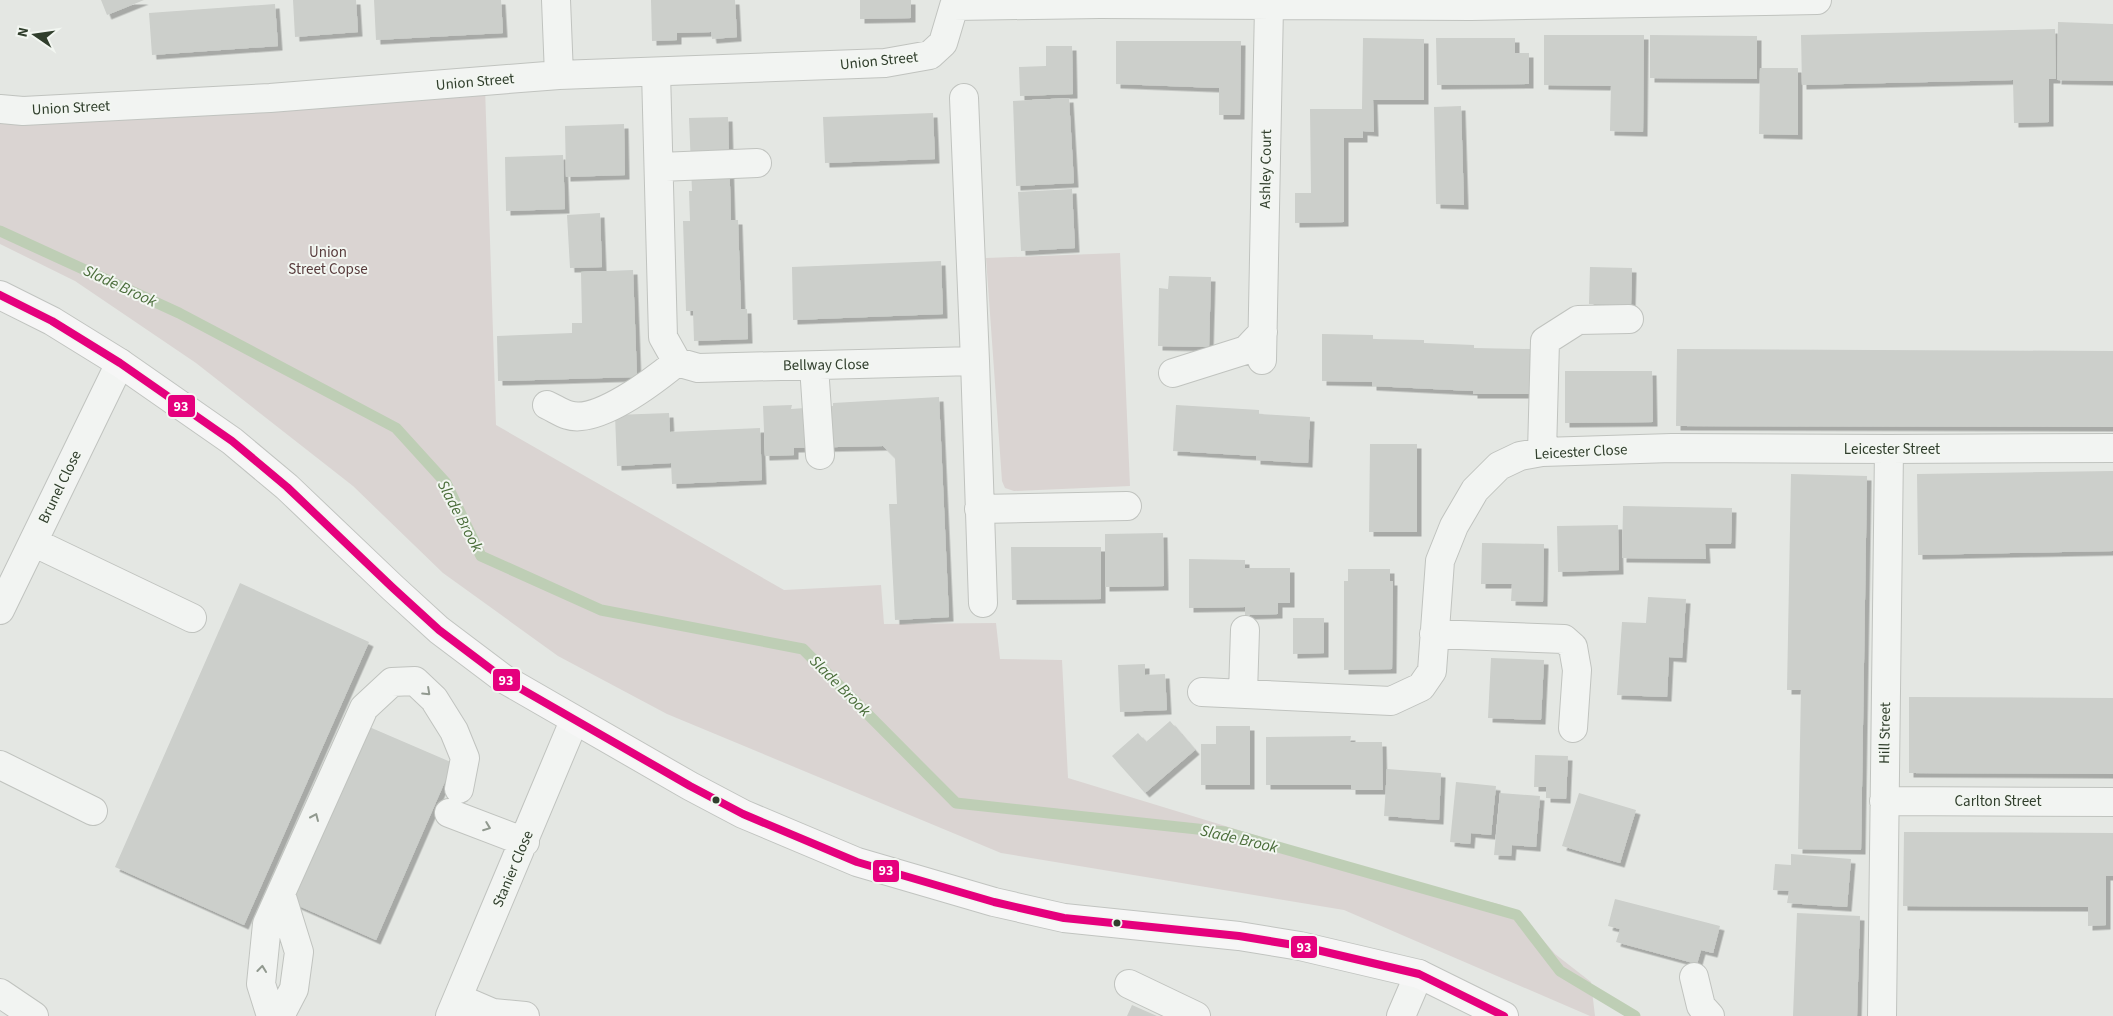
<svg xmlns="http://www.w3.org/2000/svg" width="2113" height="1016" viewBox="0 0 2113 1016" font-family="'Source Sans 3',sans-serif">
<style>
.green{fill:#dad4d2}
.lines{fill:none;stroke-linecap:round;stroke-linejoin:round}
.stream{stroke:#beceb5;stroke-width:11}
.building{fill:#cccfcb;filter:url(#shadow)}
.minor-casing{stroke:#c0c3bf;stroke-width:30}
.major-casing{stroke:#c1c4c0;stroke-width:30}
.minor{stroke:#f2f4f2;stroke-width:28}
.major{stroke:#f6f6f6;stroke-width:28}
.bus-1-casing{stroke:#f2f6f1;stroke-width:11}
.bus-1{stroke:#e5007d;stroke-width:8}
.oneway{stroke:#91998f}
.bus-dot{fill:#303e2c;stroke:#f2f6f1;stroke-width:2}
.labels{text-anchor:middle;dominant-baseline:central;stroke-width:4;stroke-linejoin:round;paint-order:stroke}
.street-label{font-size:15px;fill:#303e2c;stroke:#f2f6f1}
.park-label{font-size:15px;fill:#583b3c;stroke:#f2f6f1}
.water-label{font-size:16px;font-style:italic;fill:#4a6d3a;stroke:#f2f6f1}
.line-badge{stroke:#f2f6f1;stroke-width:2}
.badge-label{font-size:14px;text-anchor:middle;font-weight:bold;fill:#fff}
</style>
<defs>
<filter id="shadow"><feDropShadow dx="4.5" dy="4.5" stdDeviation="0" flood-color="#0004"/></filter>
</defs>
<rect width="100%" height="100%" fill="#e4e7e3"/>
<path class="green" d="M485,87L496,425L784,590L881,585L884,624L996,623L1000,659L1062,660L1068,778L1389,876L1502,905L1525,919L1555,954L1591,982L1595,1016H1590L1344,910L1001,853L667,714L558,656L443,573L353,486L196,363L75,281L0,244V115Z
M1120,253L1130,486L1014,491L1005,488L1002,481L986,258Z"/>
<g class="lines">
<path class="stream" d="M0,231L179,313L396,428L446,483L481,556L601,610L803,649L956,803L1225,832L1517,915L1560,971L1635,1016"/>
</g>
<path class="building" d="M101,0H144L107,15Z
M293,0H356L358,32L295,37Z
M374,0H501L503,33L376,40Z
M651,0H735L737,37L712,39L711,32L677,33V40L652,41Z
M860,0H911V18L860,19Z
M275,4L278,46L152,55L149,13Z
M2058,22L2113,24V81L2057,80Z
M2055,29L2056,79H2049V122L2014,123L2013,80L1802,85L1801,35Z
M1544,35H1644L1643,132L1610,131L1611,86L1544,85Z
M1650,35L1757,36V79L1650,78Z
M1363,38L1424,39V100H1373L1374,132L1363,131V138H1344V222L1295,223V193H1311L1310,109H1362Z
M1436,38H1515V53H1529V84L1437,85Z
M1116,41H1241L1240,115H1219V88L1116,84Z
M1046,46H1072L1073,94L1020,96L1019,67L1046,66Z
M1760,68H1798V135L1759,134Z
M1069,98L1074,183L1016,186L1013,101Z
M1461,106L1464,205L1436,204L1434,107Z
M933,113L935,159L825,163L823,117Z
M728,117L731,220H738L741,309H747L748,339L694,341L693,311H686L684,252L683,221H690L689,191H692L689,118Z
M624,124L625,175L566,177L565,126Z
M563,155L565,209L506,211L505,157Z
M1072,189L1075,248L1021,251L1018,192Z
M600,213L602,267L570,268L567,215Z
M941,261L943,314L793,320L792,267Z
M1590,267L1632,268L1631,305L1589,304Z
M633,270L637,377L498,381L497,336L572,333V323H582L581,272Z
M1169,276L1211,277L1209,347L1158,346L1159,288L1168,289Z
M1322,334L1373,335V339L1424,340V343L1474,345V348L1530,349L1529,394H1473V391L1372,386V382L1322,381Z
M1677,349L2113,351V427L1676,426Z
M1565,371H1652L1653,422L1565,423Z
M939,397L949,617L895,620L889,504H897L895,458L883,446L794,448V455L765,456L763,406L792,405L791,409L833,406V403Z
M1176,405L1259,410V414L1310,417L1308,463L1256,460V456L1173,451Z
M669,413L670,432L760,428L762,480L672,484L671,463L617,466L615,415Z
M1370,444H1417V532H1369Z
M2113,471V551L1918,555L1917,474Z
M1791,474L1867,476L1861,850L1798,849L1801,690H1787Z
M1623,506L1732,508L1731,544H1705L1706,559L1622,558Z
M1618,525L1619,570L1558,572L1557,526Z
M1163,533L1164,586L1105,587V534Z
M1482,543L1544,544L1543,602L1511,601L1512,584H1481Z
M1011,547H1101V599L1012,600Z
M1189,559L1245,560V568H1290V603H1278V614L1245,615V607L1189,608Z
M1348,569H1390V581H1393L1392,669L1344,670V581H1348Z
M240,583L369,642L244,925L115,867Z
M1648,597L1686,599L1682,658L1669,657L1667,697L1617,695L1622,622L1646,623Z
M1293,618H1324V653L1293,654Z
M1491,658L1544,660L1541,720L1488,718Z
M1145,664V675L1165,674L1167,710L1120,712L1118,665Z
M1909,697L2113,698V774L1909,773Z
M1170,721L1195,750L1145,793L1112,756L1138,733L1146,742Z
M367,726L453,763L376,940L290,902Z
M1216,726H1250V785H1201V744H1216Z
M1351,736L1350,742H1382L1383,790H1351V785H1266V737Z
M1535,755L1568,756L1566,799L1546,798V787H1534Z
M1387,769L1441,773L1439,820L1384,816Z
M1456,782L1496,786L1491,835L1471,833L1470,844L1450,842Z
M1500,793L1540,796L1536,847L1512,845L1511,856L1494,855Z
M1579,793L1636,810L1620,863L1562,846Z
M1904,832L2113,833V876H2106V925L2088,926V907L1903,906Z
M1791,854L1851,859L1847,907L1787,903L1789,891L1773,890L1775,864L1791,865Z
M1615,899L1720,926L1713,953L1701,950L1697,964L1616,942L1620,929L1608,926Z
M1797,913L1860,916L1857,1016H1793Z
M1132,1005L1157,1016H1127Z"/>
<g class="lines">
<g class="minor-casing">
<path id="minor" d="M556,0L559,75
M656,72L663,337L677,362L698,368L975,361
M964,98L975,361L983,603
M0,109L23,111L270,98L559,75L885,63L930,55L943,43L954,6L1100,4L1471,6L1817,0
M660,167L757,163
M1262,360L1269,6
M814,366L820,455
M1173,373L1246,350L1263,332
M547,405C554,408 561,413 568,415C597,425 655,380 677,362
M1542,452L1545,341L1578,320L1629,319
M979,509L1127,506
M33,542L192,618
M0,610L120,363
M1434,634L1564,639L1573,647L1577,670L1573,728
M1202,692L1391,701L1421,687L1432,671L1440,561L1454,526L1475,490L1499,466L1520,456L1542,452L1672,448L1889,449L2113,448
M1243,693L1245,630
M0,765L93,811
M1884,801L2113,802
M449,813L525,842
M1694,977L1701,1006L1710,1016
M1129,984L1196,1016
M0,993L34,1016
M458,998L493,1013L525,1016
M271,1016L261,984L267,924L364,708L392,682L415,681L434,699L454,731L465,758L459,789
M280,1016L294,989L299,952L281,894
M450,1016L574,721
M1401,1016L1419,974
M1882,1016L1889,449"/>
</g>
<g class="major-casing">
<path id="major" d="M0,295L52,321L120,363L232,441L287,487L393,588L439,630L504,679L690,786L743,814L857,862L994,902L1064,918L1239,936L1300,946L1419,974L1504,1016"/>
</g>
<use href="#minor" class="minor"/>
<use href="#major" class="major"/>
<g class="bus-1-casing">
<path id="bus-1" d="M0,295L52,321L120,363L232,441L287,487L393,588L439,630L504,679L690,786L743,814L857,862L994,902L1064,918L1239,936L1300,946L1419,974L1504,1016"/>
</g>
<use href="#bus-1" class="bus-1"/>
</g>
<defs><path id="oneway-chevron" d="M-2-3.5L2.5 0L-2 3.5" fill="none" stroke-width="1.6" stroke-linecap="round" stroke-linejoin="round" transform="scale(1.25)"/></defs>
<g class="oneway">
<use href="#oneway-chevron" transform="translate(427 692) rotate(43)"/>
<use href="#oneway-chevron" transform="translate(315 817) rotate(-66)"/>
<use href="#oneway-chevron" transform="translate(487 827) rotate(21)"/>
<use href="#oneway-chevron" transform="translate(262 969) rotate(-84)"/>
</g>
<g class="bus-dot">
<circle cx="716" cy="800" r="4.5"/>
<circle cx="1117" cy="923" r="4.5"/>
</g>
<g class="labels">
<g class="street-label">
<text transform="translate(879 61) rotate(-6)">Union Street</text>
<text transform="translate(475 82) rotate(-5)">Union Street</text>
<text transform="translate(71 108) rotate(-3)">Union Street</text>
<text transform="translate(1266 169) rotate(-89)">Ashley Court</text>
<text transform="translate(826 365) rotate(-1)">Bellway Close</text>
<text x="1892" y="449">Leicester Street</text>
<text transform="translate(1581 452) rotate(-3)">Leicester Close</text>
<text transform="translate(60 487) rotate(-64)">Brunel Close</text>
<text transform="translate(1885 733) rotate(-89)">Hill Street</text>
<text x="1998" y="801">Carlton Street</text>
<text transform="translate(513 869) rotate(-67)">Stanier Close</text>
</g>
<g class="park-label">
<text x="328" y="252">Union<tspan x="328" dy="17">Street Copse</tspan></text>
</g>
<g class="water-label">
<text transform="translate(120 286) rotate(25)">Slade Brook</text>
<text transform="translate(460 516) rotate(62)">Slade Brook</text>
<text transform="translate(840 686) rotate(45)">Slade Brook</text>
<text transform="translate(1239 839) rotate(13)">Slade Brook</text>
</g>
</g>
<g class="line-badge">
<rect x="167" y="394" width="29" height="24" rx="5" fill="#e5007d"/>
<rect x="492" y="668" width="29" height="24" rx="5" fill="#e5007d"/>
<rect x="872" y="859" width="28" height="24" rx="5" fill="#e5007d"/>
<rect x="1290" y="935" width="28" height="24" rx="5" fill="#e5007d"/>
</g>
<g class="badge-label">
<text x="181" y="411">93</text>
<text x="506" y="685">93</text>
<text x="886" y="875">93</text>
<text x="1304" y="952">93</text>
</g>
<g transform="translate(35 35) rotate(283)" stroke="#f2f6f1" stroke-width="4" paint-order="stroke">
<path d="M0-4L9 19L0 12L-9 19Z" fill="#303e2c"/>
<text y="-8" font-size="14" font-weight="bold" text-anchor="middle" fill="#303e2c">N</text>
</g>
</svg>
